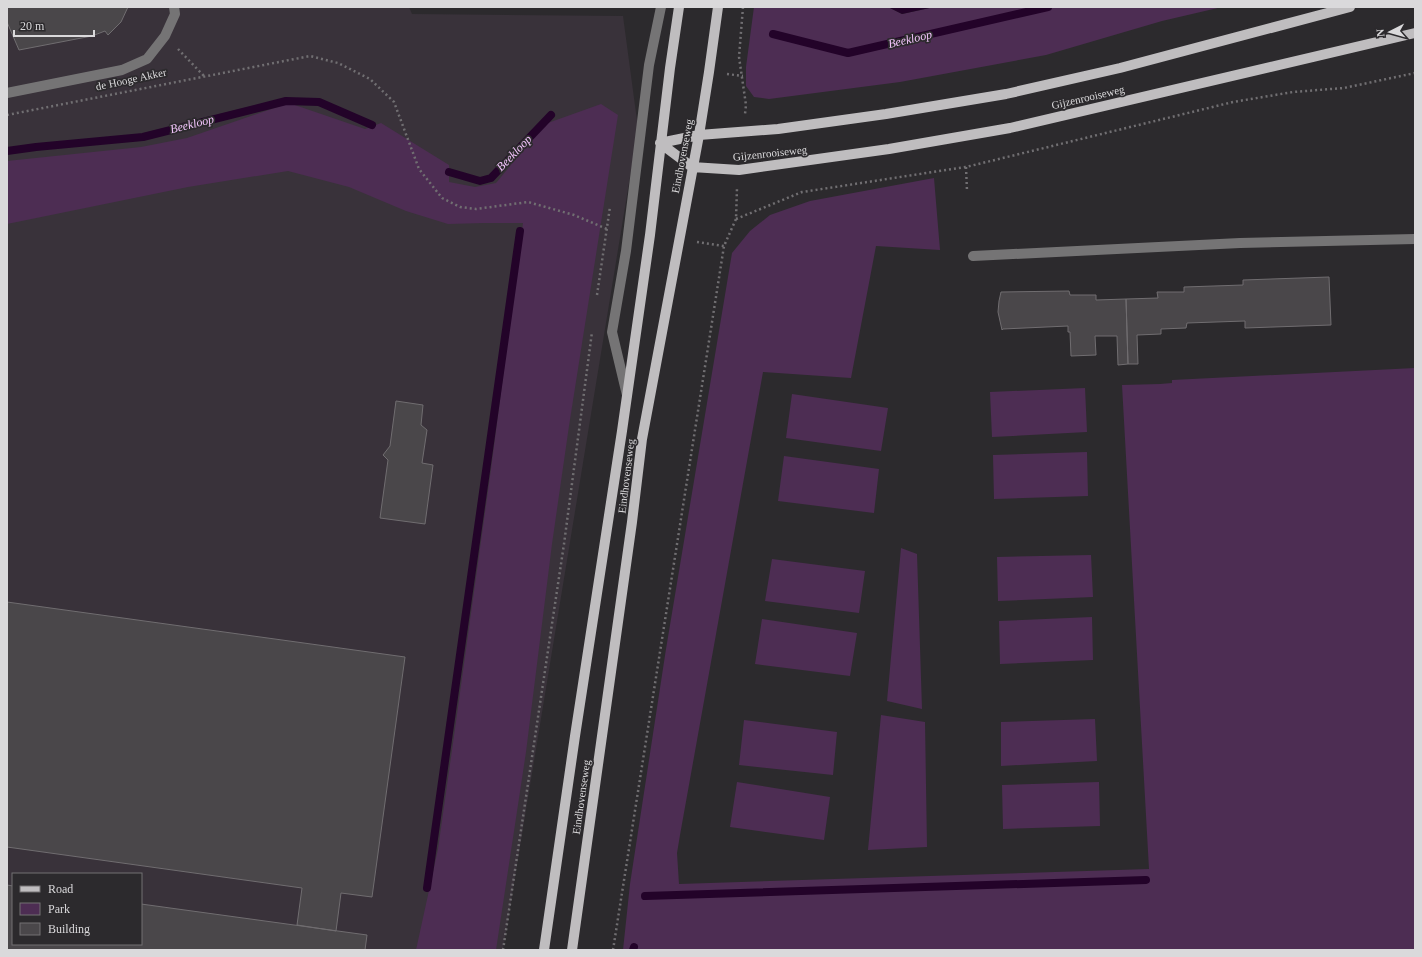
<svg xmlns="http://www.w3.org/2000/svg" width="1422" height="957" viewBox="0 0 1422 957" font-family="'Times New Roman',serif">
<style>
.built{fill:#39323a;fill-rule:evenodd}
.green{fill:#4d2d53}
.water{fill:#230329}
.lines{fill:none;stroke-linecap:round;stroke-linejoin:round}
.stream{stroke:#230329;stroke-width:8}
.building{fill:#4a474a;stroke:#706d70}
.path{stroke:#716f72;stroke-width:2.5;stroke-dasharray:2 3;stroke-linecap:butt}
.minor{stroke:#757475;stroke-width:10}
.major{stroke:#bfbdbf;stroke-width:10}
.labels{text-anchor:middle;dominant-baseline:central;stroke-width:3.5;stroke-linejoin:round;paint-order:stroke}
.street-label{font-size:11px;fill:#dad9db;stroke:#2c2a2d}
.water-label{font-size:12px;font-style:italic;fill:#f2c4fb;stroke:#2c2a2d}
</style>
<rect width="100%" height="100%" fill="#2c2a2d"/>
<path class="built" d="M7,7H409L412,14L623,16L638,128L503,950H7ZM13,874H141V944H13Z"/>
<path class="green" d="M754,7H888L902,14L934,7H1222L1162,21L1046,55L900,82L769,99L754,97L746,86V67Z
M289,103L365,129L381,123L449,165V182L475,187L496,183L545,124L601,104L618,115L569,426L552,544L526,752L496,950H416L438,849L454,736L491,469L523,223H484L448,224L406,211L349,187L288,171L188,187L7,224V161L141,147L187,138Z
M934,178L940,250L876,246L851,378L763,372L680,835L677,853L679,884L1149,869L1122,385L1160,384L1172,383V380L1415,368V950H623L630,884L666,649L732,253L750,231L770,215L810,201Z
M1085,388L1087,432L992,437L990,392Z
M792,394L888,408L881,451L786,438Z
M1087,452L1088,496L994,499L993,455Z
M784,456L879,469L874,513L778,501Z
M901,548L917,554L922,709L887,701Z
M1091,555L1093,597L998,601L997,557Z
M772,559L865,571L859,613L765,601Z
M1092,617L1093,660L1000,664L999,621Z
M762,619L857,633L850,676L755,664Z
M881,715L925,722L927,847L868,850Z
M1095,719L1097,761L1001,766V722Z
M744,720L837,732L833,775L739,765Z
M737,782L830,797L824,840L730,827Z
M1099,782L1100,826L1003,829L1002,785Z"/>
<path class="water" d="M888,7H934L902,14Z"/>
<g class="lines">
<path class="stream" d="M773,34L848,53L1048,7
M7,151L36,147L143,137L286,101L319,102L372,125
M449,172L480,181L491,178L551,115
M427,888L520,231
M645,896L1146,880
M633,950L634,947"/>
</g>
<path class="building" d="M7,7H128L121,22L108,35L105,31L92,36L19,50L7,22Z
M1329,277L1331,325L1245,328V321L1187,323L1186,328L1161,329V334L1137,335L1138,364H1128L1126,299L1158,298L1157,292H1184V287L1243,285V280Z
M1069,291L1070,295H1096V300L1126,299L1128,364L1118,365L1117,336H1095L1096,355L1071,356L1070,332H1068V326L1003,329L1002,330L998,312L999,301L1001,292Z
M396,401L423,405L421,425L427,430L422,463L433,465L425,524L380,518L388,460L383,455L390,446Z
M7,602L405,657L372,897L341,893L336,931L297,925L302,888L7,847Z
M7,885L13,886V944H141V904L367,935L365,950H7Z"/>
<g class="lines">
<path class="path" d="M743,7L739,57L746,105L745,114
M178,49L204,76
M727,74L743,76
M7,115L310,56L338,63L370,79L394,102L419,169L442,198L460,207L476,209L528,202L574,215L607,229
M966,167L967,191
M736,219L802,192L966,167L1233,102L1293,92L1344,88L1415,73
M697,242L724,246
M597,295L610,207
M503,950L564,544L592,332
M613,950L724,246L736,219L737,188"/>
<path class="minor" d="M7,93L122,70L147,59L165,36L175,14L174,7
M973,256L1240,243L1415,239
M627,395L612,332L626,251L649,65L661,7"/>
<path class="major" d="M660,143L692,167L739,170L889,149L1010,128L1415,33
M660,143L699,135L778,129L886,114L1006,94L1120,68L1350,7
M544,950L575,736L622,431L650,235L670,68L679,7
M572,950L632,522L642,439L699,135L709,72L718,7"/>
</g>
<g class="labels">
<g class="street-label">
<text transform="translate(131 79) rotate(-12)">de Hooge Akker</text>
<text transform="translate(1088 97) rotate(-13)">Gijzenrooiseweg</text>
<text transform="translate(770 153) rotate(-6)">Gijzenrooiseweg</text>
<text transform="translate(682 156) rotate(-79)">Eindhovenseweg</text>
<text transform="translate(626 476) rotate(-83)">Eindhovenseweg</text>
<text transform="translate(581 797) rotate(-82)">Eindhovenseweg</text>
</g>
<g class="water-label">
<text transform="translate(910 39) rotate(-13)">Beekloop</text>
<text transform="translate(192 124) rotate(-14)">Beekloop</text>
<text transform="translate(514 153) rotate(-46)">Beekloop</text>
</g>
</g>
<rect width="1422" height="957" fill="none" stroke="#dad9db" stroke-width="16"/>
<rect x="12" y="873" width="130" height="72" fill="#2c2a2d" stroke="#727073"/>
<rect x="20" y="886" width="20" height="6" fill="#bfbdbf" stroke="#727073"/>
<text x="48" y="893" font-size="12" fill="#dad9db">Road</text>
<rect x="20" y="903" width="20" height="12" fill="#4d2d53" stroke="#727073"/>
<text x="48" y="913" font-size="12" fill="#dad9db">Park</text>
<rect x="20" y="923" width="20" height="12" fill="#4a474a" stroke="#727073"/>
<text x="48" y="933" font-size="12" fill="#dad9db">Building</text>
<g transform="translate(1390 32) rotate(264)" stroke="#2c2a2d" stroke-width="3" paint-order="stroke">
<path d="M0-3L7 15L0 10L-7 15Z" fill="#dad9db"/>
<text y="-6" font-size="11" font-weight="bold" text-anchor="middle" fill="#dad9db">N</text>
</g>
<path d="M14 30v6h80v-6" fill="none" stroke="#dad9db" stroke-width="2"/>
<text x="20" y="30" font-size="12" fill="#dad9db" stroke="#2c2a2d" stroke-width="3" paint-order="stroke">20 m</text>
</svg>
